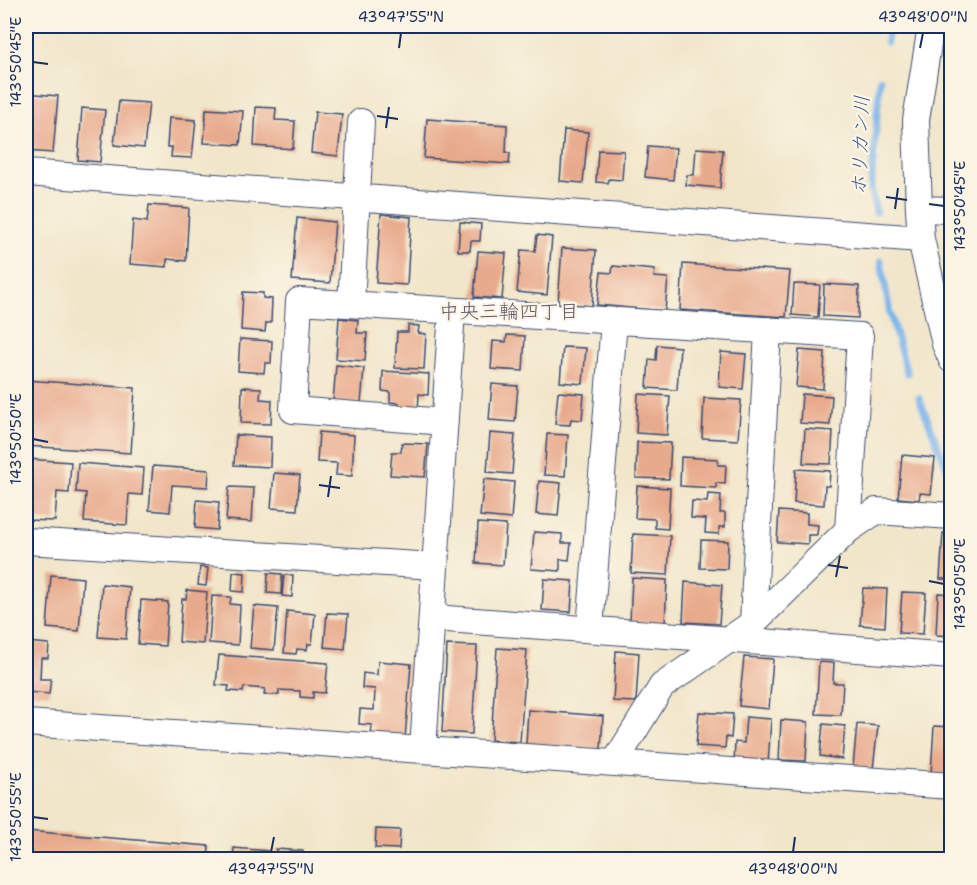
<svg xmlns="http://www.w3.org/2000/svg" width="977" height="885" viewBox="0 0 977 885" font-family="'Shantell Sans','Klee One',sans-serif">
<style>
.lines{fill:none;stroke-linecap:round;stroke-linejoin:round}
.stream{stroke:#7ab4eb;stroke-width:7}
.building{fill:#e8aa8c}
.street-casing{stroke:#3b4a6e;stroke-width:28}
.street{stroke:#fff;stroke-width:26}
.ticks{fill:none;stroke:#1b2f5e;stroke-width:2}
.labels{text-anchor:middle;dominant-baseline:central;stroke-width:4.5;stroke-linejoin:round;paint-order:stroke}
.water-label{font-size:20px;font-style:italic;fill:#385788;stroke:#fcf5e5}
.neighbourhood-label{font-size:20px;fill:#635a6e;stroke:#fcf5e5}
.neatline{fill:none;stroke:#1b2f5e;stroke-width:2}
.ticks-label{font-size:15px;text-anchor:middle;fill:#1b2f5e}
</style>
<rect width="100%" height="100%" fill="#fcf5e5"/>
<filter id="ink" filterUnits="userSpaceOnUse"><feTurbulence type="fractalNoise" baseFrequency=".0167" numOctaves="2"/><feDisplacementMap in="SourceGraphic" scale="12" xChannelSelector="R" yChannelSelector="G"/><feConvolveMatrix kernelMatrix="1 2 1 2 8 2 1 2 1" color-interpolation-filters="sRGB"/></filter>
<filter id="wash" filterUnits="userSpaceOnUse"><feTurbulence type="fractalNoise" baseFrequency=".008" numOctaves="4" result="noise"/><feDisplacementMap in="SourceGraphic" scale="24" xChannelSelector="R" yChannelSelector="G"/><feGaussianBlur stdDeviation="1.35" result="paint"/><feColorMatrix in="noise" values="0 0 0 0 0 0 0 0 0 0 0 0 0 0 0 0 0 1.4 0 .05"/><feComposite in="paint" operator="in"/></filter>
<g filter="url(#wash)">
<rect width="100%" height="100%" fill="#f1e6ca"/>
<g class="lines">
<path class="stream" d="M887,42L889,26
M876,212L871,189L880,79
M881,261L890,314L907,373
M919,398L952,480"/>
</g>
<g id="blocks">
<path class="building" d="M26,93L58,96L53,153L26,151Z
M119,101L149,103L144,148L114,145Z
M256,107L276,108L275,120L295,121L293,149L254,146Z
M82,108L105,110L100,162L78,160Z
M206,109L243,111L240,145L204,143Z
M315,112L342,114L338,156L311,153Z
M169,118L196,120L192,158L171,157L172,147H167Z
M427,119L507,125L506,153H510L509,164L424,158Z
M564,130L588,132L583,183L560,181Z
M648,146L676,148L673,180L645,177Z
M696,148L723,150L720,188L686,185L687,175H694Z
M598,150L624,151L622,180L609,179L608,183L596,182Z
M149,205L189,208L186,261L167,259V267L130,264L133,220L147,222Z
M381,214L411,217L407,285L376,283Z
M297,218L335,222L330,283L292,280Z
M460,222L481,224L480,241H471L470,251H458Z
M537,235L552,237L547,295L517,292L521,250L535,251Z
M562,248L596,250L592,306L558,303Z
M478,251L506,253L502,299L474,297Z
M683,264L790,271L786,317L680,310Z
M613,266L655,270L654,277L668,278L665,311L597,305L601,272L612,273Z
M794,284L820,285L818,317L792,315Z
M824,284L859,286L858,318L823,316Z
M243,292L263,293V298L272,299L271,323H266L265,332L241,330Z
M339,318L358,320L357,333H367L365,361L336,359Z
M408,325L419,326L418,333L426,334L424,369L395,368L397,332H408Z
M507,335L525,336L523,371L491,369L493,341L506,342Z
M240,339L272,341L271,363H265L264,373L238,371Z
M657,345L680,347L677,390L647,388L649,359L656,360Z
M563,347L586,348L583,384L560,382Z
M799,350L825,352L823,389L796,387Z
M721,352L746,354L743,389L719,387Z
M336,365L364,368L361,404L333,402Z
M383,371L429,374L428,395L419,394L418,412L399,407V403L390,402V392L382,391Z
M26,380L135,388L131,453L26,446Z
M492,384L518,386L515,422L489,420Z
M242,387L261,388L260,399L272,400L271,424L241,423Z
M558,392L584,394L582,420L571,419L570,425L555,424Z
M638,394L670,396L667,435L636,433Z
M802,394L832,396L830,425L800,423Z
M704,398L741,400L738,440L702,438Z
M805,429L833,431L831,464L803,463Z
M319,432L354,435L352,476L336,475L337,463L317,462Z
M490,433L515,435L512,474L487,472Z
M547,434L568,435L565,476L544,475Z
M236,435L271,437L270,467L234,465Z
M637,442L671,443L669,479L636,478Z
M402,443L428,444L425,477L390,475L392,452H401Z
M902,455L935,458L931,494L920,493L919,500L898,498Z
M681,457L718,459V465H726L725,484L716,483V488L680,486Z
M26,459L71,462L69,493L57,492L55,521L26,520Z
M78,463L144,468L142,495L129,494L127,525L84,522L86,493L76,492Z
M153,466L209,470L208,487L172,485L170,512L149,510Z
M796,469L830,471L829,486H825L824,505L794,503Z
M274,473L300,475L297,510L271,508Z
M484,479L514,482L511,519L480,516Z
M539,481L561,483L558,516L536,514Z
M637,486L670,488L668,529L655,528V519L635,518Z
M229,487L254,488L252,522L226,520Z
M708,494L721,495L720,513H725V527H719V534L705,533L706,519L691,518L692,501L707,502Z
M197,500L219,502L217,530L195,528Z
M779,511L807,513V524L818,525L817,535H808V544L777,542Z
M478,523L506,525L503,565L476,563Z
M534,532L562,534V543H571L569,560L560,559V571L531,569Z
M943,533L952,534V579H940Z
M633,534L670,536L668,575L631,573Z
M701,540L728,541L727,569L700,568Z
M200,567L208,568L206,586L198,585Z
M233,572L245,573L244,592L232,591Z
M268,573L282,574L281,594L267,593Z
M51,575L83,578L79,631L47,628Z
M284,575H293L292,597L282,596Z
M632,578L667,580L665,624L630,622Z
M544,579L573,581L571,612L542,610Z
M685,582L722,585L719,624L683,622Z
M102,584L130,587L126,639L98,637Z
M863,588L887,589L885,627L860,625Z
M187,590L207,592L203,644L179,642L182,599H186Z
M902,592L926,593L923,634L899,633Z
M938,593L952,594V636L936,635Z
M212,596L231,597L230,604L240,605L238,645L209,643Z
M141,600L168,602L165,646L138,644Z
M254,606L278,608L274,650L250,648Z
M287,611L315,614L312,644H308L307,650L297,649L296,654L284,653Z
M327,613L348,614L345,649L324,647Z
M26,642L49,644L48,658H41L40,679H51L49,694L26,692Z
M447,645L477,646L472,734L442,732Z
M497,648L527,650L520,742L491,740Z
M616,651L639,653L636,702L613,701Z
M219,655L328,663L325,693L313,692V698L300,697V691L279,690V695H264L265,689L244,687L243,692L228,691L229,686L216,685Z
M744,657L773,659L769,709L739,706Z
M378,661L411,664L405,739L371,737L372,725L359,724L360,709L374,710L375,689L362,688L363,673L377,675Z
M819,662L834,663L833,683H843L841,715L816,714Z
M528,710L603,716L601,750L526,744Z
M699,712L733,714L731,738L726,737L725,748L696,746Z
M746,717L771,719L768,765L734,763L735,742L744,743Z
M781,720L808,722L806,761L779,760Z
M823,724L845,726L842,759L820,756Z
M857,724L878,726L873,769L853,767Z
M934,726L952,727V775L931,774Z
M376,829L400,830L399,849L375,848Z
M26,831L209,846L208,860H26Z
M234,848L269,851V860H233Z
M276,849L303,851L302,860H275Z"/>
</g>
</g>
<g filter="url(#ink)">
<use href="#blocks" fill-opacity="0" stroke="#3b4a6e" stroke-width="1.5"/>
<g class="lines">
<g class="street-casing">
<path id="street" d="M931,26L916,120L919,209L921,239L945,344L952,360
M26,173L921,239
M919,209L952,210
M351,304L361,122
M445,422L293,410L299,301L860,336L848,530
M26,541L435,566
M433,618L952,656
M753,623L768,330
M590,629L614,321
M26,723L952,786
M423,749L452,311
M615,762L662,686L753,623L848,530L876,511L952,516"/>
</g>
<use href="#street" class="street"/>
</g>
</g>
<path class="ticks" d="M399,48L401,33M920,48L923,33M33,62L48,64M377,116L398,119M386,128L389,107M886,197L907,200M929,204L944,206M895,209L898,188M33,439L48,442M319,485L340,488M328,497L331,476M828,565L848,568M836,577L840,556M929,581L944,584M33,817L48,819M271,852L274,837M793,852L795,837"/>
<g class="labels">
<g class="water-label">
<text transform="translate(860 145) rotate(-88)">ホリカン川</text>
</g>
<g class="neighbourhood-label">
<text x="509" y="311">中央三輪四丁目</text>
</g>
</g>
<rect width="977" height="885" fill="none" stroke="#fcf5e5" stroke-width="66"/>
<rect x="33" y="33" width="911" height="819" class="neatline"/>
<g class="ticks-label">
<text x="401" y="22">43°47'55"N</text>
<text x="923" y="22">43°48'00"N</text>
<text transform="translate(16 62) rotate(-90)" y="5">143°50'45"E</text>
<text transform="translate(960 206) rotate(-90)" y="5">143°50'45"E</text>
<text transform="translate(16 439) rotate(-90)" y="5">143°50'50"E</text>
<text transform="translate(960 584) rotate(-90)" y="5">143°50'50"E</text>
<text transform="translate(16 817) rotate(-90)" y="5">143°50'55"E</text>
<text x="271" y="874">43°47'55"N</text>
<text x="793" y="874">43°48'00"N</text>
</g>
</svg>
